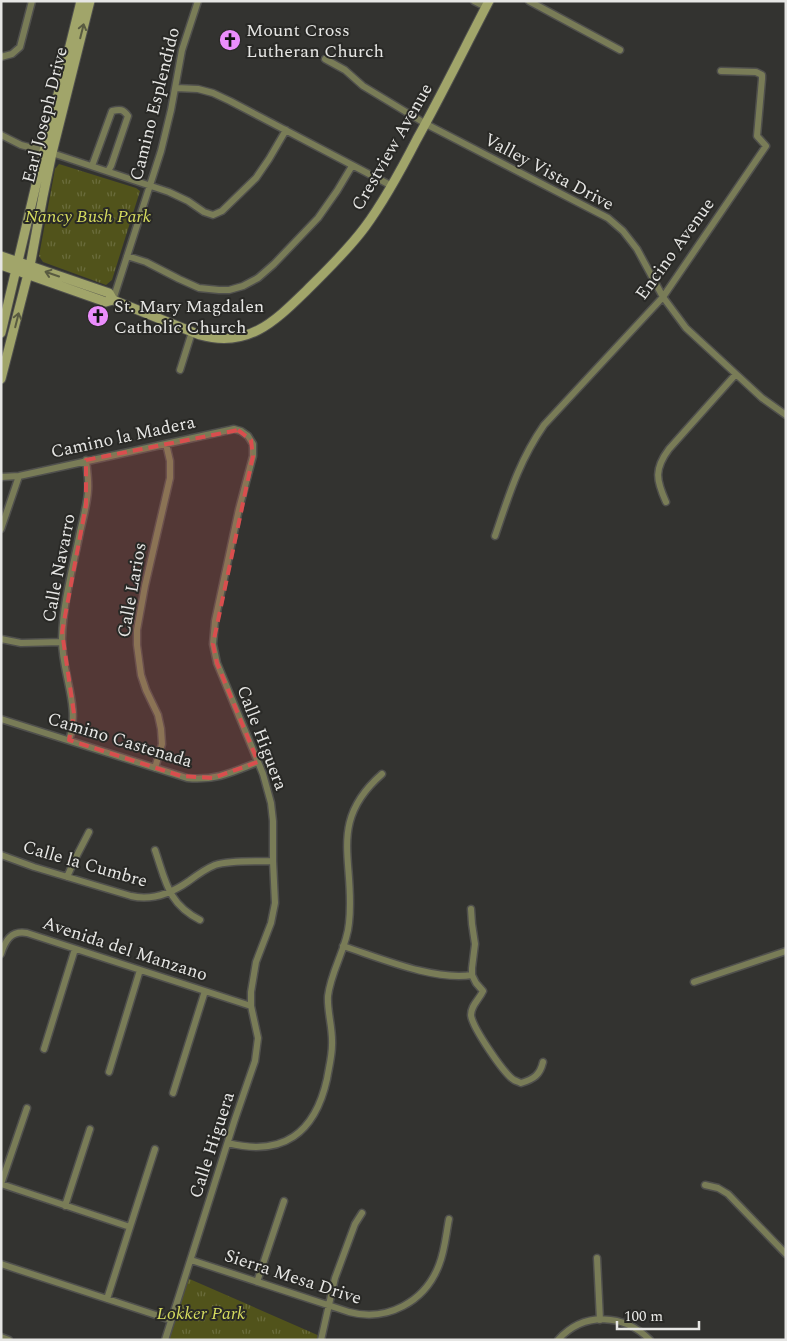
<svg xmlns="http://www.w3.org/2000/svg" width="787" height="1341" viewBox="0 0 787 1341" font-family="Spectral,serif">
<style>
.grass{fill:url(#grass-tufts)}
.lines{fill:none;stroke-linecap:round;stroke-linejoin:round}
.street-casing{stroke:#50504d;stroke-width:9}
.secondary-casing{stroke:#50504d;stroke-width:11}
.street{stroke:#797c57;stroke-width:6}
.secondary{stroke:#a1a56a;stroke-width:9}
.oneway{stroke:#595b41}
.marked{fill:#d94e4e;fill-opacity:0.2;stroke:#d94e4e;stroke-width:4;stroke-dasharray:10 6;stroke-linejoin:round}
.labels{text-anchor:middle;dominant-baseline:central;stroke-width:4;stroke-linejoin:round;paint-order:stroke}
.poi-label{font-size:18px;fill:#e6e6e4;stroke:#292926;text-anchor:start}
.street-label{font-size:18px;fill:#e6e6e4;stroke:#292926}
.park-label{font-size:18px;font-style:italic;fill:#d5db5e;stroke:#292926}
</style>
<defs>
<pattern id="grass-tufts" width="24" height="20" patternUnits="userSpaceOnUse" patternTransform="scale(1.25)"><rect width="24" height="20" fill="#51531b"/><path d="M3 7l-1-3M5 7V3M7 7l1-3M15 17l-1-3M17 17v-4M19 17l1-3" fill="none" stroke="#6a6c3c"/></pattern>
</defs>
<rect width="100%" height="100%" fill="#333330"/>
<path class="grass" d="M59,164L136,188L140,191L112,280L106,285L43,262L39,256L55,169Z
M185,1277L322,1337L321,1340H165Z"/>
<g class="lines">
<g class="street-casing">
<path id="street" d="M474,1L486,7
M529,1L620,50
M1,57L12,54L20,47L32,1
M325,59L345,70L363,86L426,124L608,218L623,231L637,249L663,297L686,328L762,398L786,415
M176,88L198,89L213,93L230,101L392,186
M1,135L21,145L44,151
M52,153L169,192L188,201L204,212L213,215L222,211L256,178L269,159L286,130
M92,166L112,111C120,109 123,109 128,116L111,166L108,171
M127,256L146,262L179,279L199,288L219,290H229L243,286L258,278L274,264L318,218L337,191L352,166
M113,300L161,151L171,110L182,50L198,1
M180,370L192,332
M1,477L19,476L234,429L241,431L248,436L253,444V456L239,509L215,621L213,644L217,663L263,774L271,803L273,821V861L275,903L271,923L256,962L251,992V1006L258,1038L255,1061L235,1119L165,1340
M666,502C656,480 654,469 669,449L736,374
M1,529L19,476
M495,536C509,495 519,461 544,425L663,297L766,146L757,136L762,79V75L756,72L721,71
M1,639L21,643L62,642
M1,719L187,778C215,781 233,772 258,762
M69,740C81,706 61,673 62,638C63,602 73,567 80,532C83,519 87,505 88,491C89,481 87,470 86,460
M155,768L162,744L161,729L158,715L146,690L141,675L137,645V630L145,586L170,478V461L166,444
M155,850C166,882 168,904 200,920
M1,855L34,867L131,896C152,901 172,893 189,881C197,875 205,869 215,865C231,860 255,862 273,861
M67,877L75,859L89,832
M471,909L472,924L475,944L472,968V975L476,983L483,991C479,1000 471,1005 471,1015C472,1027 504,1074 514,1080C516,1081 519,1082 521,1083C534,1079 540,1075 543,1062
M343,946C380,958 434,981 472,975
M1,954C5,941 11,930 27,933L251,1006
M694,982L786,951
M44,1049L75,949
M109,1072L140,970
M173,1093L205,991
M228,1143C283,1157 315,1133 327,1079C329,1067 332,1056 332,1045C333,1028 327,1012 328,996C331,970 347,948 349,923C356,862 326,823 382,774
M1,1184L130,1227
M1,1184L27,1108
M705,1185L718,1188L728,1194L786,1254
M65,1206L90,1129
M597,1258L600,1320
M191,1260L349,1312C387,1322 425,1302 439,1265C445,1250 446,1234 449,1219
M1,1264L171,1320
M257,1282L284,1201
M107,1299L155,1149
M1,1337L9,1340
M321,1340L335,1278L355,1224L362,1213
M558,1340C584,1311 624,1314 650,1340"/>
</g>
<g class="secondary-casing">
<path id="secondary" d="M1,256L109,293L113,300L200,335C249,349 276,320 308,289C328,269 348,250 365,227C385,200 401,170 417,139C442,94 465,47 489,1
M1,265L106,302L113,300
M1,333L44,151L81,1
M1,379L30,266L43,196L52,153L90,1"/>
</g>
<use href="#street" class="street"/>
<use href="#secondary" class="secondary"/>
</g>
<defs><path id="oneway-shaft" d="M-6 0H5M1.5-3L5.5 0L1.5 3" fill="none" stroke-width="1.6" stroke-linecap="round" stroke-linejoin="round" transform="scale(1.25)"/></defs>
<g class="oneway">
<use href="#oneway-shaft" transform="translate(82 31) rotate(-76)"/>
<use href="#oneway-shaft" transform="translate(52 274) rotate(-161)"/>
<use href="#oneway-shaft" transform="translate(17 320) rotate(-76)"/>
</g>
<path class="marked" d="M238,430L251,440L253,456L213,644L217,663L258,762L213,778L181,776L69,740L74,714L62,632L86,505V460Z"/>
<defs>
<g id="church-disc" transform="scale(1.125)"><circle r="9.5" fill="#eb8dfc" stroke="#292926"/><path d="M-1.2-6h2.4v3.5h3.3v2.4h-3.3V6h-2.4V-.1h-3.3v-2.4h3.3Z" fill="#111"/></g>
</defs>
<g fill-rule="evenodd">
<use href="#church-disc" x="230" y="40"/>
<use href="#church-disc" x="98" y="316"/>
</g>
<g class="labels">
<g class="poi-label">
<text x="246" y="30">Mount Cross<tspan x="246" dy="21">Lutheran Church</tspan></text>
<text x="114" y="306">St. Mary Magdalen<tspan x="114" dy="21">Catholic Church</tspan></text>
</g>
<g class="street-label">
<text transform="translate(155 104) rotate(-76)">Camino Esplendido</text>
<text transform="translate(45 115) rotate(-76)">Earl Joseph Drive</text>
<text transform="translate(392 147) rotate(-60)">Crestview Avenue</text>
<text transform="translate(549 172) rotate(28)">Valley Vista Drive</text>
<text transform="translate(675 249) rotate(-54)">Encino Avenue</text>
<text transform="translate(123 437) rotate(-12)">Camino la Madera</text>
<text transform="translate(59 568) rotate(-79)">Calle Navarro</text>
<text transform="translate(132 590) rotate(-80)">Calle Larios</text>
<text transform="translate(262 738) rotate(69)">Calle Higuera</text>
<text transform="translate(120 740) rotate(17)">Camino Castenada</text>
<text transform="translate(85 864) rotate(16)">Calle la Cumbre</text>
<text transform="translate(125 949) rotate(18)">Avenida del Manzano</text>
<text transform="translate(212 1145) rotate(-72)">Calle Higuera</text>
<text transform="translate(293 1277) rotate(18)">Sierra Mesa Drive</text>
</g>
<g class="park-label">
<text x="88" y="216">Nancy Bush Park</text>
<text x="201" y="1313">Lokker Park</text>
</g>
</g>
<rect width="787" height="1341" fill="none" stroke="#e6e6e4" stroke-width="5"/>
<path d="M617 1321v8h82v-8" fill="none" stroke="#e6e6e4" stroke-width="2.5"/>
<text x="624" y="1321" font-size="15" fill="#e6e6e4" stroke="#292926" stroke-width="4" paint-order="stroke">100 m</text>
</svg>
